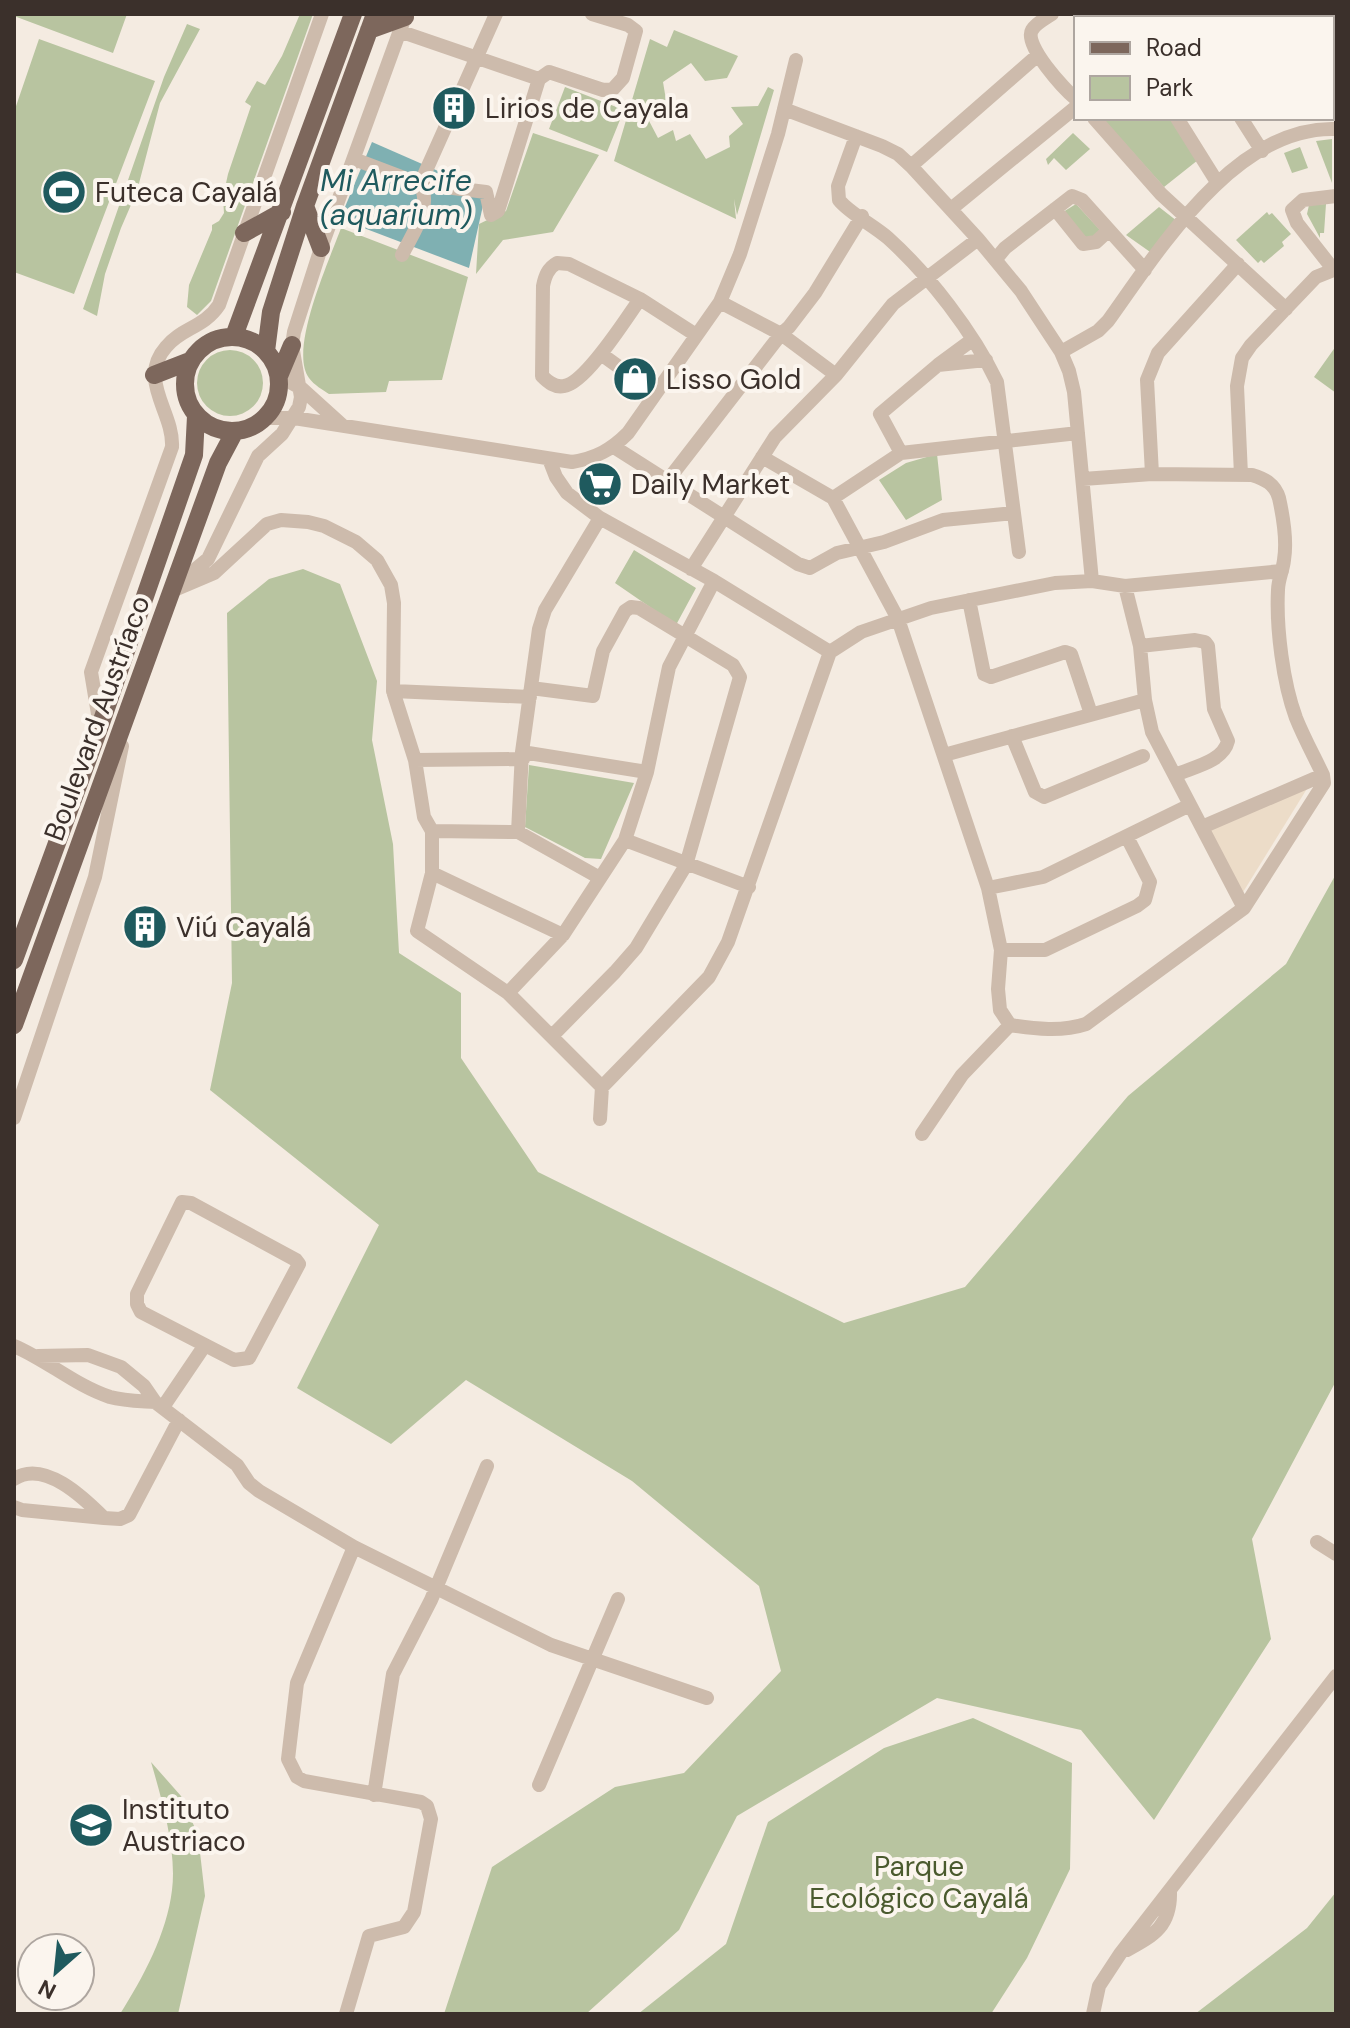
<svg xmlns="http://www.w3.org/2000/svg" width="1350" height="2028" viewBox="0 0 1350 2028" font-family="'DM Sans',sans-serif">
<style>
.green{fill:#b8c4a0}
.plaza{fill:#ecdcc8}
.water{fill:#7fb0b2}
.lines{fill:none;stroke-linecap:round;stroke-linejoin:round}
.minor{stroke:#cdbbac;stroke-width:14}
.major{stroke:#7d675c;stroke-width:18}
.labels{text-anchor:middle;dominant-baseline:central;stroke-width:8;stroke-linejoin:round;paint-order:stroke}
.poi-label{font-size:28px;fill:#3b302b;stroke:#fbf5ee;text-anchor:start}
.street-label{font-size:28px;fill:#3b302b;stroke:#fbf5ee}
.park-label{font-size:28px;fill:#4a5a2e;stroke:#fbf5ee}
.water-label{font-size:30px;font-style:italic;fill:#1f5a5e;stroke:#fbf5ee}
</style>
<rect width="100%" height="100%" fill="#f4ebe1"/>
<path class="green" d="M14,14H127L113,53L14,16Z
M300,14H313L211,301L197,315L187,307L189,285L212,230V225L219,221L224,213L223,197L228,174L251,106L245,102L257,81L265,85L282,56Z
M187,24L200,29L160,103L137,191L121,228L105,274L97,316L83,309L164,77Z
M674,30L738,56L727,78L705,81L691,63L663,82L666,100L647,117L658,138L673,130L676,141L690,134L706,159L730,147L729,136L743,124L731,107L758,106L768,87L774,90L737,215L734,199L736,219L614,161L650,39L667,47Z
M39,39L155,81L74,294L14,272V112Z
M565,87L624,110L607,152L549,129Z
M1102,118H1172L1198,160L1164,187Z
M533,133L599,155L553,232L503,240L476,274L479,224L506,211Z
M1073,133L1090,149L1066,170L1054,158L1048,165L1046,159Z
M1332,139V183L1316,141Z
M1300,147L1308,168L1292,173L1284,153Z
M1076,204L1101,231L1088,240L1063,212Z
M1326,204L1324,233H1320V238L1307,214L1309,205Z
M1159,207L1177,221L1153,254L1126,235Z
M1267,212L1269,215L1272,213L1291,234L1282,242L1284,246L1264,263L1261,260L1258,263L1236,240Z
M341,228L468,277L442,380L389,381L386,392L329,394C323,390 314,385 309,378C288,350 330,259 341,228Z
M1336,346V393L1314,377Z
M197 383a33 33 0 1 1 66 0a33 33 0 1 1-66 0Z
M937,454L942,500L906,520L879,480L906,463Z
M634,550L696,588L676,625L615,583Z
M303,569L340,584L377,681L372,740L393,844L399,953L461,993V1058L538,1172L844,1323L965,1287L1128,1096L1286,964L1336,874V1381L1252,1539L1271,1639L1154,1820L1081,1730L937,1698L737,1816L679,1930L586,2014H444L492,1867L615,1787L684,1773L781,1671L759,1586L632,1481L466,1380L391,1444L297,1388L379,1225L210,1090L232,983L227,613L269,579Z
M529,765L634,783L601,859L585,858L525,827Z
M973,1718L1072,1763L1070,1869L1027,1958L991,2014H638L726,1944L768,1822L884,1748Z
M151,1762L181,1796L198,1835L205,1896L178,2014H120C143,1978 167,1933 172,1890C177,1851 162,1800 151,1762Z
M1336,1892V2014H1195L1307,1928Z"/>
<path class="plaza" d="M1313,779L1240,897L1202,827Z"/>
<path class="water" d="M372,142L486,192L469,268L340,219Z"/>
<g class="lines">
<path class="minor" d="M1052,14C1046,18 1035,24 1032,30C1023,45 1065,90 1076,99
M1136,14L1138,18
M1195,18L1200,14
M399,31L539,79L549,72L603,90L613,89L623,78L636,31L628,25L592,14
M1332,43L1336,44
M784,109L882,146L898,154L911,166L978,239L1021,291L1061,352L1069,371L1074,392L1092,581
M1094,118L1161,194L1286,309
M1177,118L1217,182
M1241,118L1262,151
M856,136L838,186L839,200C849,213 873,225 888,238C929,275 973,332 997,382L1019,552
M354,159L420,184L496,14
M911,166L1038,55
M951,209L1076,107
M1055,209L1083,244L1096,242L1109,230
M402,255C412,234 433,207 420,184L486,192L491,215L498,211L539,79
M996,259L1005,248L1072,196L1082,200L1145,270
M557,263L569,264L640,299C627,317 586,383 564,386C555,388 548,382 542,376L543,286C545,276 548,268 557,263Z
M1333,269L1297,223L1292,210L1303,200L1336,196
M640,299L696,335
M720,302L781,334L836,375
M1061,352L1098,331L1108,321C1159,250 1236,125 1336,129
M601,354L655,393
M938,365L986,360
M279,376L301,388L343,426
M265,418H294L572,462C596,458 611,450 628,433L720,302L740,254L778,134L796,60
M614,447L798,564L810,568L837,553L884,542L943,520L1014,513
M901,453L880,414L938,365L972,340
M762,457L833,498L898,619L988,888L1001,950L998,989L1000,1010L1010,1025C1035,1029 1062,1032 1086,1024L1244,908L1324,783L1323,775C1314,756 1304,738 1296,718C1283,683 1276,628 1278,590C1278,580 1283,570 1284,560C1287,542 1283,516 1279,498C1275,484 1265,479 1252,475L1152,474L1083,479
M549,459L556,477L567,493L600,518L714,581L830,652
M1152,474L1147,380L1158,353L1238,264
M1241,475L1237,386L1242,358L1251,345L1316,277L1336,269
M668,480L781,334L789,327L815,293L862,216
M833,498L901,453L1078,433
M691,569L775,437L836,375L893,304L978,239
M185,578L208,559L258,456L282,434L299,407L301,397L292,345L294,332L321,248L406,14
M1125,586L1140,646L1145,700L1152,732L1244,908
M174,590L214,573L267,524L281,520L308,522L324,526L356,542L377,560L391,585L394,603L393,691L415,760L424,817L432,831V873L417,931L508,993L602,1087
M969,600L984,674L991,677L1065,652L1071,654L1091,714
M1140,646L1195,640L1205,642L1208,646L1214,709L1228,741C1223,762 1193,767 1175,775
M531,688L593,696L603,651L625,611L631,607L639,608L733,665L740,677L686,865L636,948L615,972L552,1036
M393,691L530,697
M100,726L91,672L172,447C174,412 137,380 166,347C181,328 204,328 219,305L322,14
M1012,736L1035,792L1044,797L1143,756
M522,752L647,772
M944,755L1145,700
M415,760L523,759
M1202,827L1323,775
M432,831L518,832L600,878
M518,832L522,752L539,629L545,610L600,518
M625,840L749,887
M432,873L563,935
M988,888L1043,877L1190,805
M1001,950H1045L1137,906L1145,900L1150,882L1127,837
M508,993L563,935L625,840L647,772L669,667L714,581
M14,1118L95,877L122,746
M600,1119L602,1087L709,977L728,942L830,652L861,632L931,608L1055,583L1092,581L1125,586L1282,571
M922,1134L962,1075L1010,1025
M182,1202L191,1203L296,1260L299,1264L249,1358L234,1360L141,1312L137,1304V1294Z
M14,1346C47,1360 76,1386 110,1397C124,1401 141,1401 155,1402
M38,1356L88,1355L121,1367L144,1386L155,1402L237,1465L249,1483L259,1491L354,1547L551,1645L707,1698
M163,1407L205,1345
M14,1479C44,1459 84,1498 104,1518L22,1510L14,1507
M104,1518L120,1519L129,1515L179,1420
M1317,1542L1336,1554
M539,1785L618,1599
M374,1795L393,1674L431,1600L487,1466
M1127,1950C1155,1935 1171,1925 1170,1891
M346,2014L369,1936L404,1927L414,1912L431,1819L427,1806L421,1802L304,1781L297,1777L288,1759L297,1683L354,1547
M1093,2014L1099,1986L1120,1954L1336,1676"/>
<path class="major" d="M369,30L405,17
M305,206L321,248
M244,233L282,212
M234,336L353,14
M185 384a47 47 0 1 1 94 0a47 47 0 1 1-94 0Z
M266,351L271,312L305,206L375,14
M154,375L190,361
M279,376L292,345
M14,960L100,726L194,455L196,416
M14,1025L218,463L235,431"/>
</g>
<defs>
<g id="building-disc" transform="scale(2.3)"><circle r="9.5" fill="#1f5a5e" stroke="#fbf5ee"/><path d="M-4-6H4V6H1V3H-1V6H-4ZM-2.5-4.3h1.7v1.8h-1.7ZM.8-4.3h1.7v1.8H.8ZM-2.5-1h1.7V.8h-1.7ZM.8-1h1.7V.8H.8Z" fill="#fff"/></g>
<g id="stadium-disc" transform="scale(2.3)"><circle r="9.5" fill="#1f5a5e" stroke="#fbf5ee"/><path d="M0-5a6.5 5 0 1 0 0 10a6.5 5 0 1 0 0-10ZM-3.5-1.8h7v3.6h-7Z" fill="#fff"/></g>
<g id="shop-disc" transform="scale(2.3)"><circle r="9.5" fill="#1f5a5e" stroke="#fbf5ee"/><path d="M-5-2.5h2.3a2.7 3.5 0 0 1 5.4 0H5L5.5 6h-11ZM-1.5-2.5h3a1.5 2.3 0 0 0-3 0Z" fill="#fff"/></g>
<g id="supermarket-disc" transform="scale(2.3)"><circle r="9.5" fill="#1f5a5e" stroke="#fbf5ee"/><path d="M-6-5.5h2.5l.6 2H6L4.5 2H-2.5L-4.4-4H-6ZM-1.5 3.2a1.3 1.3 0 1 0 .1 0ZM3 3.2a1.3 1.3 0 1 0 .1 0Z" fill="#fff"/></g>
<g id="school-disc" transform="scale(2.3)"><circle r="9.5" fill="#1f5a5e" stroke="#fbf5ee"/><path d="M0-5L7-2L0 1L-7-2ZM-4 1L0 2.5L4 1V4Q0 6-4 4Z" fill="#fff"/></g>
</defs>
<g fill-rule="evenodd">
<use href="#building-disc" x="454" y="108"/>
<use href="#stadium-disc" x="64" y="192"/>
<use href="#shop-disc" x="635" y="379"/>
<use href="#supermarket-disc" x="600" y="484"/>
<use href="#building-disc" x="145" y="927"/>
<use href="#school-disc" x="91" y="1825"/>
</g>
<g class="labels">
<g class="poi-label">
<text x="485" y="108">Lirios de Cayala</text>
<text x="95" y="192">Futeca Cayalá</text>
<text x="666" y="379">Lisso Gold</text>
<text x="631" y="484">Daily Market</text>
<text x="176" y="927">Viú Cayalá</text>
<text x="122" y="1809">Instituto<tspan x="122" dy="32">Austriaco</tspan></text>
</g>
<g class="street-label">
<text transform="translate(97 718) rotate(-70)">Boulevard Austríaco</text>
</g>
<g class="park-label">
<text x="919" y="1866">Parque<tspan x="919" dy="32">Ecológico Cayalá</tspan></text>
</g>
<g class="water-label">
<text x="396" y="180">Mi Arrecife<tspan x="396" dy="34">(aquarium)</tspan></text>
</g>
</g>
<rect width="1350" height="2028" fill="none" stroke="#3b302b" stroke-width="32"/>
<rect x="1074" y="16" width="260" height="104" fill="#fbf5ee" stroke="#aea6a0" stroke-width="2"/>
<rect x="1090" y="42" width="40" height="12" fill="#7d675c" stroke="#aea6a0" stroke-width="2"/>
<text x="1146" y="56" font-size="24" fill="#3b302b">Road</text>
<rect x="1090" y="76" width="40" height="24" fill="#b8c4a0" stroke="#aea6a0" stroke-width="2"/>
<text x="1146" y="96" font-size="24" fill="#3b302b">Park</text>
<g transform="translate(56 1972) rotate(207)"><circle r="38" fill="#fbf5ee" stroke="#aea6a0" stroke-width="2"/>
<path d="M0-6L14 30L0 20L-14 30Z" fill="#1f5a5e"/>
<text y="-12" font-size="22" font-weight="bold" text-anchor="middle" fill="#3b302b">N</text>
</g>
</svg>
